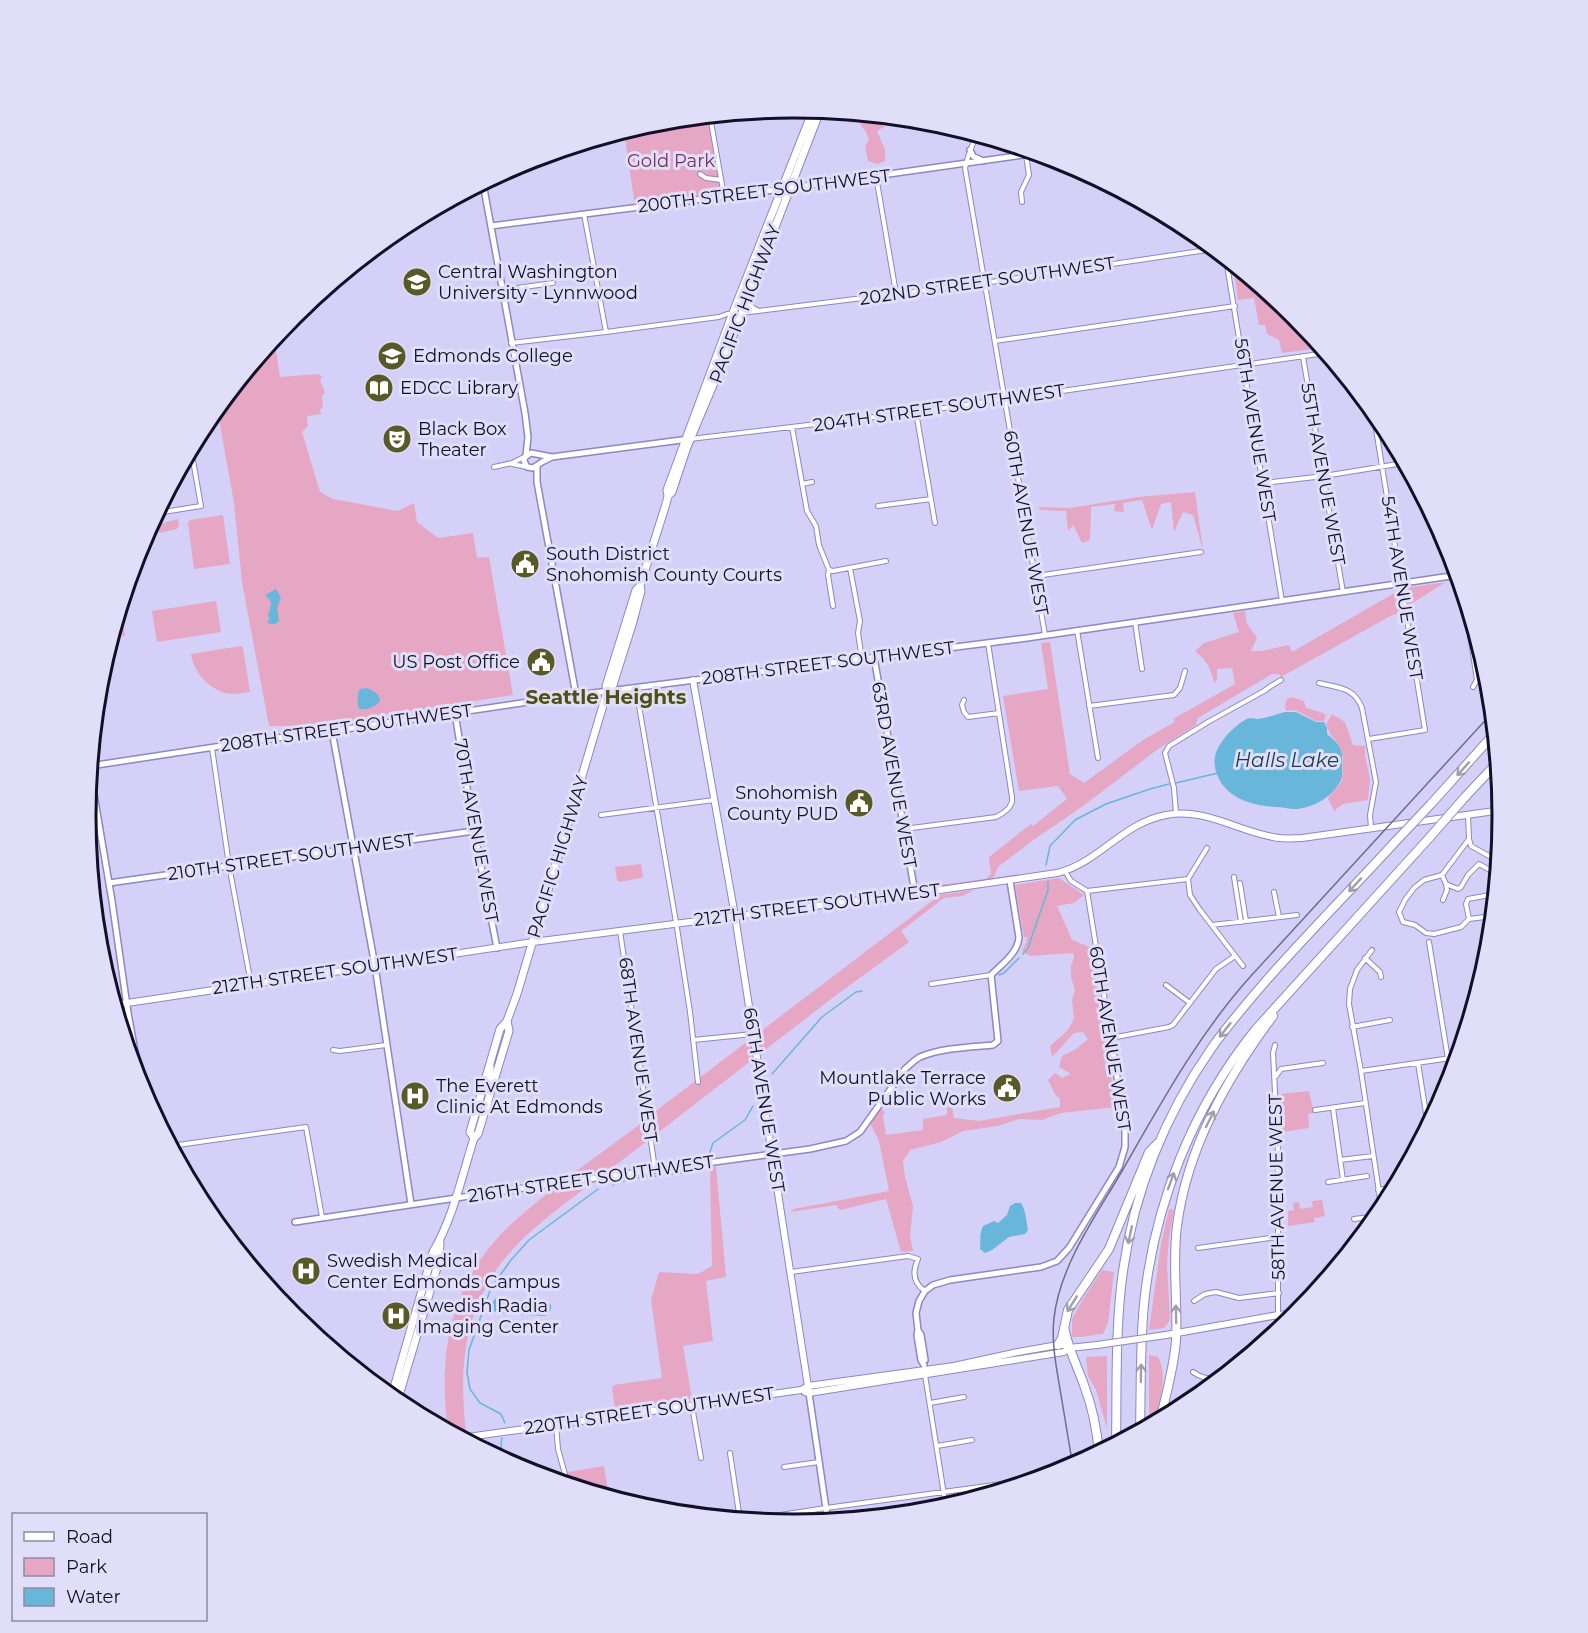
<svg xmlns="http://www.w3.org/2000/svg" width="1588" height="1633" viewBox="0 0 1588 1633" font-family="Montserrat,sans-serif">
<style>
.green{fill:#e6a7c4}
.water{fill:#68b6da}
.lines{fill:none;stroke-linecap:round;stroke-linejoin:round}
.stream{stroke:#68b6da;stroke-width:1.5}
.minor-casing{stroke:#8f86c4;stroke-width:6}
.tertiary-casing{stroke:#8f86c4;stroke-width:8}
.secondary-casing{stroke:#8f86c4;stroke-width:8}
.primary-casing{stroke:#8f86c4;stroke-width:9}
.trunk-casing{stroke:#8f86c4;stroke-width:9}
.motorway-casing{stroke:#8f86c4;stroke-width:10}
.minor{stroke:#fff;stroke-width:4}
.tertiary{stroke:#fff;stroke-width:5}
.secondary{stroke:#fff;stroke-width:6}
.primary{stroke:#fff;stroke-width:7}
.trunk{stroke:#fff;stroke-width:7}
.motorway{stroke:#fff;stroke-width:8}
.tram{stroke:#706c8b;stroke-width:1.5}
.secondary-bridge-casing{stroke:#8f86c4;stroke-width:8;stroke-linecap:butt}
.motorway-bridge-casing{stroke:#8f86c4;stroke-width:10;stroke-linecap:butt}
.secondary-bridge{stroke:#fff;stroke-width:6}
.motorway-bridge{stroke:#fff;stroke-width:8}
.oneway{stroke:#a19fa8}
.labels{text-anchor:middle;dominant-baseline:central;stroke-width:6;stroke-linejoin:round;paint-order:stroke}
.park-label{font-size:18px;fill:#7f2e5a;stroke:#e1defa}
.street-label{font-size:18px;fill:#130f26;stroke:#e1defa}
.poi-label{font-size:18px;fill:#130f26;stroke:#e1defa;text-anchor:start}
.neighbourhood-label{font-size:20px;font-weight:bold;fill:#4e4f12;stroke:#e1defa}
.water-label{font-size:20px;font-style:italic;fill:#193d4c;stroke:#e1defa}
.rim{fill:none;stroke:#130f26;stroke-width:3}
</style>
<rect width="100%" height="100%" fill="#d4d0f8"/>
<path class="green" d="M854,114L863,115L865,117L877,118L884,127L877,131L885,150V161L878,164L868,161L865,146L869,140L866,132L859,122L849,123L847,116Z
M708,116L722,194L635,206L624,131L656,122Z
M1233,264L1295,316L1312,336L1313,349L1282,353L1279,340L1267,334L1265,325H1259L1254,298L1238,300Z
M274,338L280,377L318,374L322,377L320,381L325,392L322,397L323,408L320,409L321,414L307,416L308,426L302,432L320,492L333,499L398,511L414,503L417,522L438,538L473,533L477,558L489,557L513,695L344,721L293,726H269L242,582L234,503L217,408Z
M1195,492L1203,550L1193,515L1183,512L1174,532L1171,502L1161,504L1152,530L1142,500L1123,503L1124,512L1114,511L1115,504L1091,507L1090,540L1082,543L1073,525L1068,531L1066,511L1041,510L1038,507L1070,508L1138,497Z
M223,515L230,564L194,569L188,523L190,520Z
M178,519L179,525L177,529L160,533L157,530L156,525Z
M1446,582L1408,606L1406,588Z
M1398,591L1401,608V612L1395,615L1394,614L1281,677L1279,674H1272L1198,718L1196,725L1158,749L1083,806L1032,841L998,867L995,875L990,881L939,887V885L986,879L991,874L989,857L1031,824L1033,826L1067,799L1058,786L1019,791L1003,696L1048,689L1041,643L1050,642L1070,774L1084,783L1143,740L1175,722L1173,719L1235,684L1232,668L1217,669V679L1214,683C1211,668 1207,661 1195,651L1204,643L1239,632L1233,613L1245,611L1247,624L1257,638L1251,651H1262L1289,645L1292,652Z
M216,601L221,632L157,642L152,611Z
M120,611H121L125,636L111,638Z
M241,646L243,648L250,692C242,693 233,695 225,693C208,688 193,671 191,654Z
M1292,697L1304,701L1306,708L1323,713L1326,715L1324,721H1316L1295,710L1286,711L1285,704L1287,699Z
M1332,714L1345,722L1353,745L1365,746V755L1370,780L1368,800L1343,804L1334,811L1328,798L1342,781L1343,759L1341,750L1337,742L1330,734L1326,724Z
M641,864L643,877L641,878L619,882L617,880L615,867Z
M1059,878L1084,895L1074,903L1057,906L1072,940L1090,947L1116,1107L1061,1113L1042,1120L1019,1119L998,1126L963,1131L941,1142L910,1150L903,1161L905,1177L913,1206L910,1236L913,1251L901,1252L886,1199L840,1210L836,1205L790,1212L794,1209L889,1191L879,1141L870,1123L881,1109L885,1112L883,1116L886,1135L923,1130V1119L947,1115V1107L952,1108L954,1118L979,1121L1060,1107V1098L1056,1096L1048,1080L1055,1073L1062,1078L1071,1074L1059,1067L1062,1056L1076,1049L1088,1039L1083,1032L1074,1033L1052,1057L1050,1046L1067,1031L1074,1019L1072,1000L1075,990L1071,977V966L1074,957L1073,953L1030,956L1022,951L1027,941V937H1024L1015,885Z
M974,890L963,896L944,898L901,931L909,942L835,996L655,1135L652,1114L940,895Z
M1309,1091L1314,1113L1308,1114L1309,1128L1282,1132L1281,1094Z
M643,1122L646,1142L609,1170L571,1175Z
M716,1166L726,1277L706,1281L713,1341L683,1346L692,1399L615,1409L612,1388L614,1385L662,1378L651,1300L659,1272L698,1274L712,1266L710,1168Z
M592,1183C571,1199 550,1214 530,1232C467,1289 457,1353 466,1433L455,1435L448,1431C437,1346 452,1276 519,1217C527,1211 547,1192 555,1189C564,1185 582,1185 592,1183Z
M1322,1200L1325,1216L1314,1218L1315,1222L1288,1226V1211L1294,1210L1293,1203L1299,1202L1300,1209L1313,1207L1312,1201Z
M1169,1209L1174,1210L1169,1238L1167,1265L1170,1320L1164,1328L1149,1330L1161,1244Z
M1102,1270L1114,1272L1108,1323L1103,1334L1080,1337H1072V1319L1083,1299Z
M1149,1355L1158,1357C1169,1376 1158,1403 1155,1423L1149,1426Z
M1107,1356V1428L1096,1390L1088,1376L1086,1357Z
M604,1466L609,1497L572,1486L568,1472Z
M694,1504L696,1515L651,1510Z"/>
<path class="water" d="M276,589L281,597L277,608L279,621L275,624H270L267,622L270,618L268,616L271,604L270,600L265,595Z
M366,688C373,690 379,693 380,701C375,707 368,710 359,709C357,704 357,694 360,689Z
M1285,712H1296L1316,722H1324L1327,728V734C1345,748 1342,752 1342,774C1342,782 1339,783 1335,789C1327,800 1308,809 1295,809C1289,809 1282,807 1276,807C1254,806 1228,799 1218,777C1214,767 1213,760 1217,750C1223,738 1233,727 1245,720C1250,717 1253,719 1258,719C1267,718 1277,714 1285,712Z
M1015,1203H1021C1026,1211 1026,1220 1028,1230L1025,1234L1009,1237L992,1250L985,1253L980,1249C981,1241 979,1234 983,1226L994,1221L998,1223L1007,1215L1010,1206Z
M501,1297L507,1300L547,1302L551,1305C552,1310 549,1314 545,1316L498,1313L492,1310L491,1304L495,1299Z"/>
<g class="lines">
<path class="stream" d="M1176,783L1218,773
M1046,865L1050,846L1075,820L1106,804L1150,789L1169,784
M1023,954L1028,948L1048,890V882
M999,975L1004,973L1019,958
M772,1074L822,1017L856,992L862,991
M709,1155L713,1143L745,1120L753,1106
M613,1185L629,1179L693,1172
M505,1423L501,1414L480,1403L470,1389L467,1372L469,1350L491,1288L511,1260L529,1240L598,1189
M502,1438L501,1444L503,1460"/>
<g class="minor-casing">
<path id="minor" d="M710,116L724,196
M976,135L968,157L965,168L1045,635
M700,174L706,178L721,180
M876,176L896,293
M1022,202L1021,192L1029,175L1026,155
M584,214L606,332
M1226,259L1282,601
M502,290L553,283
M747,300L753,308L759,311
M742,313L984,283L1214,249
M995,341L1235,306
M511,343L606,332L719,317L727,314H732
M1303,357L1343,592
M916,412L935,523
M792,427L807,511L816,526L819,545L829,570L828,575L833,606
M690,439L916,412L1326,353
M512,464L527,467
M494,467L512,463L524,457
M1264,483L1324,476L1404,463
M802,484L812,482
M878,506L931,499
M157,513L201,506L191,449
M850,568L860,621L858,633L862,659
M829,570L833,571L886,561
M1036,576L1201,552
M1464,595L1477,680L1473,687
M1135,622L1142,669
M1077,630L1098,758
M1319,683C1339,688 1354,687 1362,708L1376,782L1370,815L1371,828
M636,688L677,928L690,1012L698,1082
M964,700L962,705L964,712L968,717L999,713
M1089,706L1174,695L1180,688L1185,671
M1369,739L1425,730L1373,411
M212,748L229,865L251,984
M1176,813L1174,788L1165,753L1169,746L1208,722L1264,691L1271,686L1281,680
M601,815L714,800
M1468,815L1469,839L1471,846L1498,861
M904,829L996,817L1003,813L1009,808L1012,802V797L988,643
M1469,839L1442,875L1424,880L1414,888L1405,900L1399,912L1403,922L1415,925L1426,933L1434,934L1461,927L1469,919
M1207,848L1188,879L1190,895L1200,910L1243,966
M1065,871L1071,881L1087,891L1111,1038L1169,1027L1173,1025L1216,969L1235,956
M1442,875L1446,884L1458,889L1461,887L1468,875L1479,864L1497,874
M1234,877L1241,922
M1240,883L1246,921
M1087,891L1188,879
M1274,892L1279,917
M1443,900L1447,890L1446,884
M1493,916L1469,919L1466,904L1468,899L1495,894
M1212,925L1297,915
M620,931L655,1169
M1429,942L1448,1059
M1372,950L1357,970L1350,989L1349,1004L1361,1071L1382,1212
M1365,958L1380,972L1381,977
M931,984L991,975
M1166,985L1190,1003
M1352,1027L1390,1020
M693,1040L753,1034
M1275,1045L1273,1053L1278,1151V1315
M333,1050L340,1051L386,1045
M1418,1063L1428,1126
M1361,1071L1458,1057
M1276,1076L1281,1069L1323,1063
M1333,1108L1343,1180
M1315,1110L1365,1103
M171,1146L306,1127L322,1217
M1340,1160L1373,1156
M1328,1182L1367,1176
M1378,1190L1395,1187
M1354,1219L1378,1216
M1198,1248L1278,1237
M791,1272L908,1256L918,1259C912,1272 913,1283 925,1291
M1194,1301L1205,1294L1216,1292L1239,1298L1279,1293
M1193,1372C1201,1378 1208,1379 1218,1378C1233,1364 1233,1354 1255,1350
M925,1375L946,1507
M930,1403L964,1397
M692,1406L701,1458
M556,1425L558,1449L568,1485
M937,1446L972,1440
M730,1453L740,1520
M784,1467L819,1462
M747,1520L826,1508L1039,1479"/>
</g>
<g class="tertiary-casing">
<path id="tertiary" d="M970,150L973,156L983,161
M483,183L525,413L528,437L526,455
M491,226L790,188L1037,153
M552,457L542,462L533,468L527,467L524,461L525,457L531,453L552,457L689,439
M537,466V482L576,695
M874,657L915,893
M455,713L474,831L497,948
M332,731L375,966L411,1204
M90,766L261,740L332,731L569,696L1027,638L1458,575
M90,771L112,901L128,1013L143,1095
M109,883L474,831
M295,1222L537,1186L810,1149L846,1141L860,1132L905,1069C910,1065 914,1060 920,1057C940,1048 971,1047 993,1045L998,1041L991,975C1002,964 1018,953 1019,937L1010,881
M1278,1315L1280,1330
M918,1330L921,1335L925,1360
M924,1365L921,1360L917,1335L918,1330L916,1313L919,1301L925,1291L933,1285L950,1280L1041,1267L1057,1261L1069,1248L1119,1167L1125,1147V1129L1111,1038
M809,1393L828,1522"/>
</g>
<g class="secondary-casing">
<path id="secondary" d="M693,680L735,916L809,1393
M114,1005L533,942L940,890L1057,873C1099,863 1122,823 1166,815C1206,807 1240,833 1279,838C1286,839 1295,838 1302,838L1502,810
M1166,1335L1278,1315L1299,1313
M805,1392L809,1393L1064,1352L1069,1348L1097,1345
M461,1438L801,1390L808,1386L954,1366L1018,1352L1058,1345H1064L1069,1348"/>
</g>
<g class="primary-casing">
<path id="primary" d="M490,1066V1082L493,1085"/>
</g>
<g class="trunk-casing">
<path id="trunk" d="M668,496L672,492L687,447L722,364L820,111
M607,692L613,685L632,625L641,591L640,586
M474,1138L470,1132L500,1029L507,1021L517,994L607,692L606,686L636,590L640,586L666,504L668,496L667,490L732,315L813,110
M391,1398L433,1252C453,1218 462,1176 474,1138L478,1134L509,1031L507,1021
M397,1402L439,1261L440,1243"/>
</g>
<g class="motorway-casing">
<path id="motorway" d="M1465,797L1497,763
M1431,804L1494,734
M1065,1331C1069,1352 1079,1369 1085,1388C1093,1409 1097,1431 1099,1453
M1058,1345L1062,1338L1068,1310L1109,1249L1149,1152L1157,1144
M1160,1421C1166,1394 1174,1368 1176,1340C1178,1302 1172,1264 1177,1226C1187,1148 1227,1078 1273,1016
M1140,1431C1141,1389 1140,1346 1144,1304C1154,1204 1193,1107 1256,1029L1430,837
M1116,1444C1117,1387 1115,1328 1123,1271C1134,1192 1165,1115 1211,1049C1227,1026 1246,1004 1265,982C1307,934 1352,889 1395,842"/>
</g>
<use href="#minor" class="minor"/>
<use href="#tertiary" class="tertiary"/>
<use href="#secondary" class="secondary"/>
<use href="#primary" class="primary"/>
<use href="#trunk" class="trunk"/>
<use href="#motorway" class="motorway"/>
<path class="tram" d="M1073,1467C1069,1443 1065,1419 1061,1395C1057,1370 1051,1344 1054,1318C1060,1265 1096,1216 1122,1171C1161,1103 1198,1035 1250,977L1492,713"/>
<g class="secondary-bridge-casing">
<path id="secondary-bridge" d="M1097,1345L1166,1335"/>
</g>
<g class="motorway-bridge-casing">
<path id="motorway-bridge" d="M1430,837L1465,797
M1395,842L1431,804"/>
</g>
<use href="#secondary-bridge" class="secondary-bridge"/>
<use href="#motorway-bridge" class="motorway-bridge"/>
</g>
<defs><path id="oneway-shaft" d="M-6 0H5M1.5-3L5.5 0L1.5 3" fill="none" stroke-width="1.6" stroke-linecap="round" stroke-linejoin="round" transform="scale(1.5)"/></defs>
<g class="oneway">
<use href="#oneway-shaft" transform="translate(1463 769) rotate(132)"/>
<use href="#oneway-shaft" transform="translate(1355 885) rotate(133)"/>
<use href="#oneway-shaft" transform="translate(1225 1030) rotate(128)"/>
<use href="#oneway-shaft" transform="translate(1210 1119) rotate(-64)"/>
<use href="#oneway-shaft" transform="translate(1171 1181) rotate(-70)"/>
<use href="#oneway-shaft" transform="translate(1130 1235) rotate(102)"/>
<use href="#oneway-shaft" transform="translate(1072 1304) rotate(122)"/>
<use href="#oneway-shaft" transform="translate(1176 1314) rotate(-91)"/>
<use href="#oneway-shaft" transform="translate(1141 1373) rotate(-89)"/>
</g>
<defs>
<g id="university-disc" transform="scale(1.5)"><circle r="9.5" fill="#585926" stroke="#e1defa"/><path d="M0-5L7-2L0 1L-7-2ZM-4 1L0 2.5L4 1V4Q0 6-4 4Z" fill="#fff"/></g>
<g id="library-disc" transform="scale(1.5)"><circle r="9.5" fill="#585926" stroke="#e1defa"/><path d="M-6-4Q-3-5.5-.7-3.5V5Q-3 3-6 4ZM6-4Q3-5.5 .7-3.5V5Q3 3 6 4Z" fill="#fff"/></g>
<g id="theatre-disc" transform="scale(1.5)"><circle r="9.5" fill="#585926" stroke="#e1defa"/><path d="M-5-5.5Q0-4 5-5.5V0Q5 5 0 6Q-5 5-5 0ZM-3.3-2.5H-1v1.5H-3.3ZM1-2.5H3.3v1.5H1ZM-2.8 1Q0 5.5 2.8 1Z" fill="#fff"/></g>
<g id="civic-disc" transform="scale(1.5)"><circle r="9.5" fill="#585926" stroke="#e1defa"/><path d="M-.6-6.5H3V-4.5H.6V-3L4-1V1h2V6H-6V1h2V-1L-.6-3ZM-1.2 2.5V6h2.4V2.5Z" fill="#fff"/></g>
<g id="hospital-disc" transform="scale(1.5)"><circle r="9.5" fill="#585926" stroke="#e1defa"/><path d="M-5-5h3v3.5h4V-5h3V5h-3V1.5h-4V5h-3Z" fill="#fff"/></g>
</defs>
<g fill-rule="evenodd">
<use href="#university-disc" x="417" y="282"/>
<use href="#university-disc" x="392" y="356"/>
<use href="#library-disc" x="379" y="388"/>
<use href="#theatre-disc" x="397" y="439"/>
<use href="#civic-disc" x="525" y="564"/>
<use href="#civic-disc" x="541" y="662"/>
<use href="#civic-disc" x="859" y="803"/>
<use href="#civic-disc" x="1007" y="1088"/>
<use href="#hospital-disc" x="415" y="1096"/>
<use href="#hospital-disc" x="306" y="1271"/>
<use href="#hospital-disc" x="396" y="1316"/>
</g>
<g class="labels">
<g class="park-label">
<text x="671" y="161">Gold Park</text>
</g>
<g class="street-label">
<text transform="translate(764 191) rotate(-7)">200TH STREET SOUTHWEST</text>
<text transform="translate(987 281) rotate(-8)">202ND STREET SOUTHWEST</text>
<text transform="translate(745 304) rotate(-69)">PACIFIC HIGHWAY</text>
<text transform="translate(939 408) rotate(-8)">204TH STREET SOUTHWEST</text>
<text transform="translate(1255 430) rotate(81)">56TH AVENUE WEST</text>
<text transform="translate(1323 474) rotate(80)">55TH AVENUE WEST</text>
<text transform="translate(1026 523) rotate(80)">60TH AVENUE WEST</text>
<text transform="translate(1402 588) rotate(81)">54TH AVENUE WEST</text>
<text transform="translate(828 663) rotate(-7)">208TH STREET SOUTHWEST</text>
<text transform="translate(346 728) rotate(-8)">208TH STREET SOUTHWEST</text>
<text transform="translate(894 775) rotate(80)">63RD AVENUE WEST</text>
<text transform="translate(476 831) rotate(80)">70TH AVENUE WEST</text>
<text transform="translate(291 857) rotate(-8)">210TH STREET SOUTHWEST</text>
<text transform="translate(558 857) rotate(-73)">PACIFIC HIGHWAY</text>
<text transform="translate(817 905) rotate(-7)">212TH STREET SOUTHWEST</text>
<text transform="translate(335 971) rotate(-8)">212TH STREET SOUTHWEST</text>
<text transform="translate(1110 1039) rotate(81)">60TH AVENUE WEST</text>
<text transform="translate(638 1050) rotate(82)">68TH AVENUE WEST</text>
<text transform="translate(764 1100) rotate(81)">66TH AVENUE WEST</text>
<text transform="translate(591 1179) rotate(-8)">216TH STREET SOUTHWEST</text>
<text transform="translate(1277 1187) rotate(-91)">58TH AVENUE WEST</text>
<text transform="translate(649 1411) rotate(-8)">220TH STREET SOUTHWEST</text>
</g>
<g class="poi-label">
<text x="438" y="272">Central Washington<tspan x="438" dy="21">University - Lynnwood</tspan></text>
<text x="413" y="356">Edmonds College</text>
<text x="400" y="388">EDCC Library</text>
<text x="418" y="429">Black Box<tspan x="418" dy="21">Theater</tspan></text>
<text x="546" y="554">South District<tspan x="546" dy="21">Snohomish County Courts</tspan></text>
<text x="520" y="662" text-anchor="end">US Post Office</text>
<text x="838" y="793" text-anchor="end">Snohomish<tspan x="838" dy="21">County PUD</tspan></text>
<text x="986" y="1078" text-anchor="end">Mountlake Terrace<tspan x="986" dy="21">Public Works</tspan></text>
<text x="436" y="1086">The Everett<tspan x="436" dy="21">Clinic At Edmonds</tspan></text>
<text x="327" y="1261">Swedish Medical<tspan x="327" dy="21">Center Edmonds Campus</tspan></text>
<text x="417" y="1306">Swedish Radia<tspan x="417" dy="21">Imaging Center</tspan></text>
</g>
<g class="neighbourhood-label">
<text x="606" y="697">Seattle Heights</text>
</g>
<g class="water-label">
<text x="1287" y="760">Halls Lake</text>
</g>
</g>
<path d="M0 0H1588V1633H0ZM96 816a698 698 0 1 1 1396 0a698 698 0 1 1-1396 0Z" fill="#e1defa" fill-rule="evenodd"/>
<path class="rim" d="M96 816a698 698 0 1 1 1396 0a698 698 0 1 1-1396 0Z"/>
<rect x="12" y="1513" width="195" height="108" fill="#e1defa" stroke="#8f8ba5" stroke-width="1.5"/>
<rect x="24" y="1532" width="30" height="9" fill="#ffffff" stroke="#8f8ba5" stroke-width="1.5"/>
<text x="66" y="1543" font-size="18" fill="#130f26">Road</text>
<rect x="24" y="1558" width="30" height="18" fill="#e6a7c4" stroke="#8f8ba5" stroke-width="1.5"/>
<text x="66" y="1573" font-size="18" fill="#130f26">Park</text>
<rect x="24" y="1588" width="30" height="18" fill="#68b6da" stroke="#8f8ba5" stroke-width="1.5"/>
<text x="66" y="1603" font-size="18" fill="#130f26">Water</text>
</svg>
